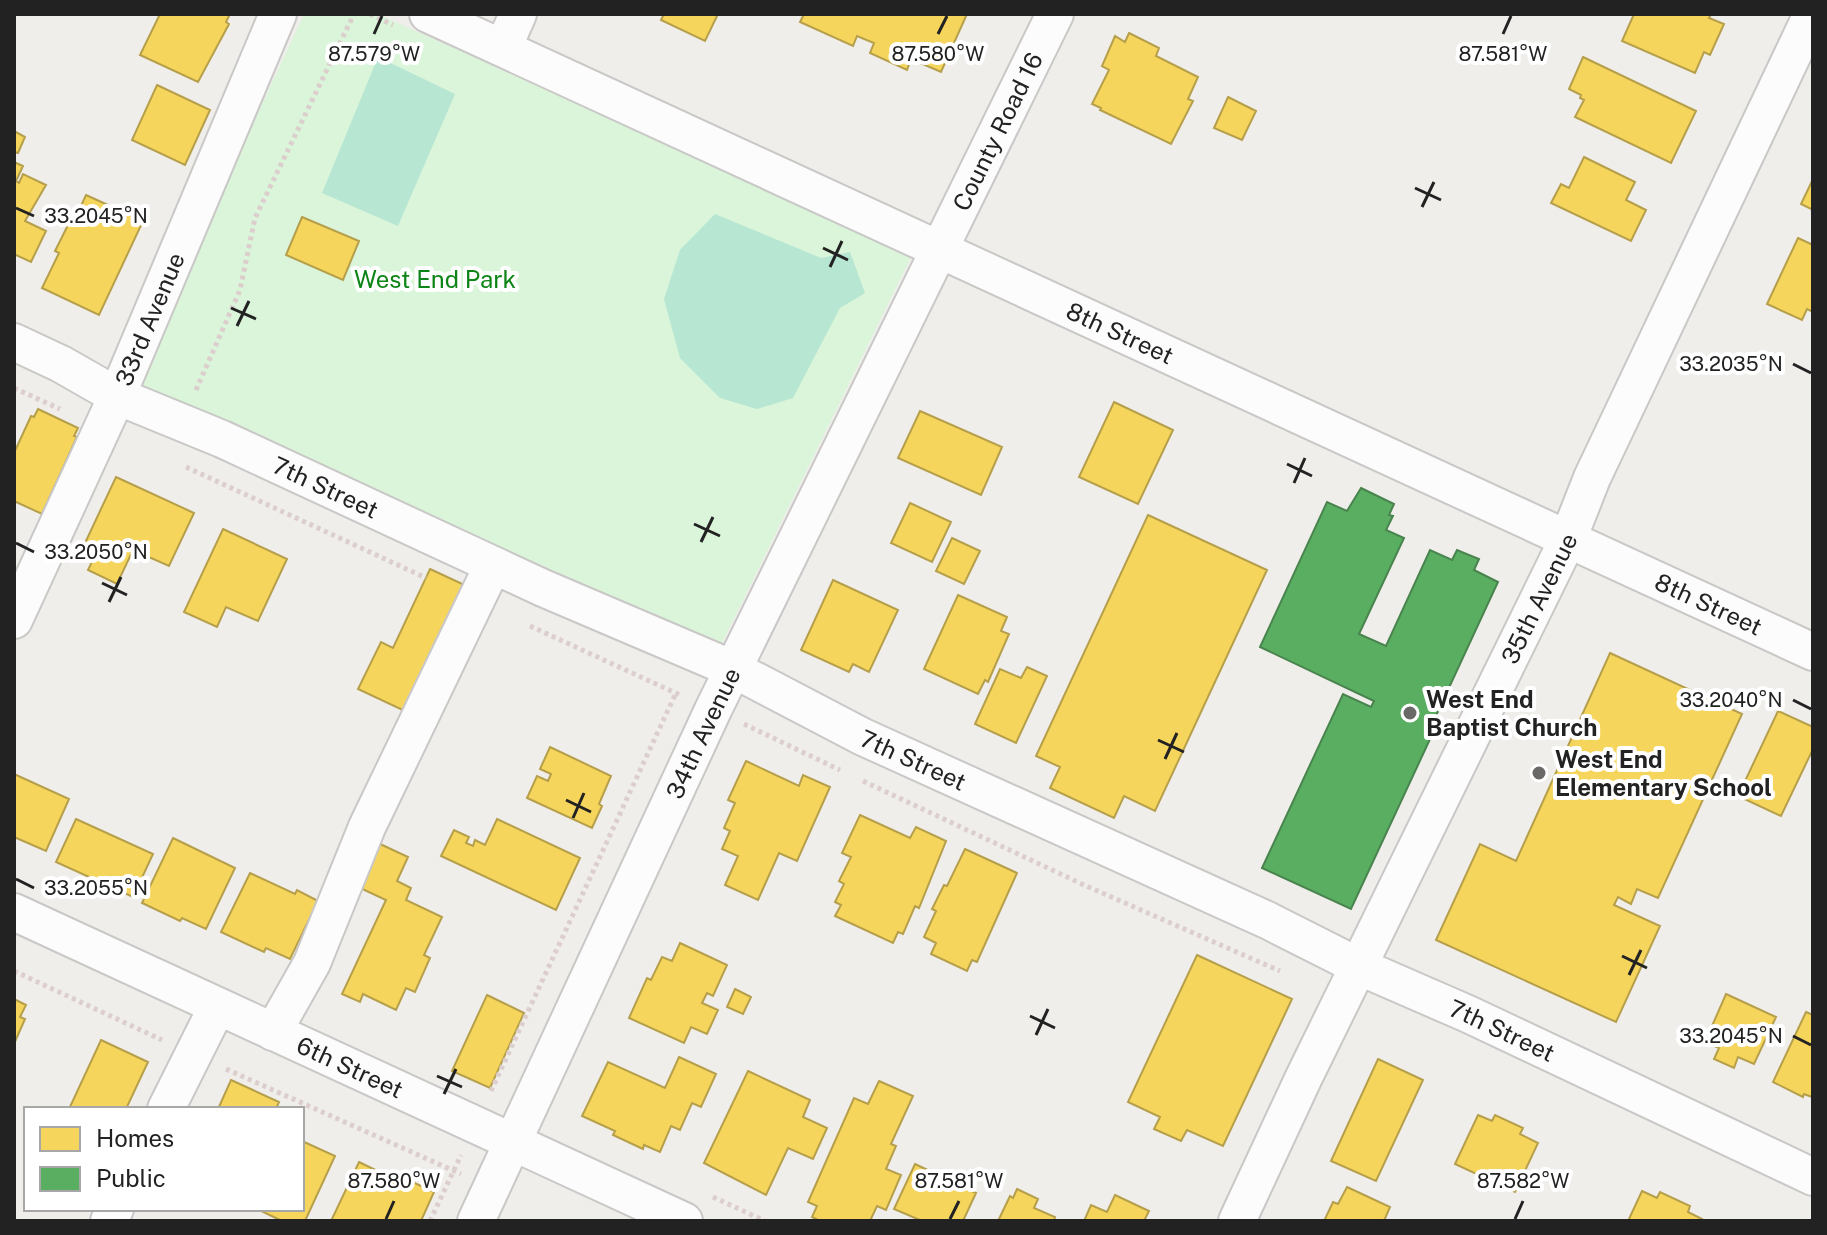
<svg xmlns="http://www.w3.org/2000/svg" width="1827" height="1235" viewBox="0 0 1827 1235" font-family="'Public Sans',sans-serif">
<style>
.park{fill:#daf5da}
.pitch{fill:#b7e6d2}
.homes{fill:#f6d55c;stroke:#b69f4b;stroke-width:2}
.public{fill:#5aae61;stroke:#49844e;stroke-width:2}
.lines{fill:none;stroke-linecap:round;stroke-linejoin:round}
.minor-casing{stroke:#c9c8c7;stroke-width:40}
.path{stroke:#dccecd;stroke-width:5;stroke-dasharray:4 4;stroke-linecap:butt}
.minor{stroke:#fdfcfc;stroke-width:36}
.ticks{fill:none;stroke:#222;stroke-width:3}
.poi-dot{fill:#6a6968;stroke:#fff;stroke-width:3}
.labels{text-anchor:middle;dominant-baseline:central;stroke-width:8;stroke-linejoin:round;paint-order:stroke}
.street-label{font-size:24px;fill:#222;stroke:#fff}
.park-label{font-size:24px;fill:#0c8416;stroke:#fff}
.poi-label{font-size:24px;font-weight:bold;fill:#222;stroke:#fff;text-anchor:start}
.ticks-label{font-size:20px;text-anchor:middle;fill:#222;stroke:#fff;stroke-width:8;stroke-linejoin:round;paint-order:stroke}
</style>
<rect width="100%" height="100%" fill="#f0eeeb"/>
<path class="park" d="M304,14H378L912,255L721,645L132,384Z"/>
<path class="pitch" d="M378,57L455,94L398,226L322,193Z
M715,214L821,258L850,252L865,293L840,308L793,398L757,409L720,398L680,358L664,299L680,250Z"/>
<path class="homes" d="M160,14H230L226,22L229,24L198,82L140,55Z
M664,14H718L705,41L661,20Z
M804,14H967L941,72L911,59L907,70L870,53L874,43L857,36L853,46L800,22Z
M1634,14H1711L1709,18L1724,24L1710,55L1704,52L1695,73L1622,41Z
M1129,33L1159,48L1156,56L1198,77L1188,99L1193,101L1171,144L1100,110L1101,108L1092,104L1109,70L1102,66L1115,36L1125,42Z
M1583,57L1696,111L1671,163L1575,117L1584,100L1580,98L1581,95L1569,89Z
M157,85L210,110L185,165L132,140Z
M1228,97L1256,111L1242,140L1214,128Z
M14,131L25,137L18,153L14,152Z
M1584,157L1635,182L1626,200L1646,210L1631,241L1551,203L1561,184L1569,188Z
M14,162L23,166L16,181L19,183L23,174L46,185L25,221L46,231L31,262L14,254Z
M1813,179V210L1801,204Z
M86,195L143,221L99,315L42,288L59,253L55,251L70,221L73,223Z
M302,217L359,241L343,280L286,255Z
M1798,238L1813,245V312L1807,309L1802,320L1767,304Z
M1114,402L1173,430L1138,504L1079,477Z
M38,409L78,428L74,436L77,437L42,514L14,501V453L31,416L34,417Z
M920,411L1002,447L981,495L898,458Z
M116,477L194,513L169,566L133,550L117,584L88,570L98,549L85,543Z
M910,503L951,522L932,562L891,543Z
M1148,515L1267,570L1155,811L1124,796L1114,818L1050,788L1060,767L1036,756Z
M223,529L287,559L258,621L226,607L217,627L184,612Z
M952,538L980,551L964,584L936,571Z
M430,569L471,588L411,714L358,689L381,642L393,648Z
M833,580L898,610L869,672L853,664L849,672L801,650Z
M958,595L1007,617L1001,631L1009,634L988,682L985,680L978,694L924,669Z
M1610,653L1742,714L1658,898L1637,889L1631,904L1618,897L1614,905L1660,926L1616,1022L1436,940L1480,844L1516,861Z
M1027,667L1047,676L1016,743L975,724L1000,669L1021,678Z
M1778,711L1813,727V749L1781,816L1738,796Z
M550,747L611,776L599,804L602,806L592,828L527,798L537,776L548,781L551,774L540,769Z
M746,761L799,786L803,775L830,787L797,861L779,853L758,900L725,885L738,856L722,849L730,831L724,828L735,803L728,800Z
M14,774L69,799L46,851L14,837Z
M860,815L910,838L916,827L946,841L919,908L915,906L903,934L898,932L893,943L835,916L841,905L835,902L844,884L839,881L851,857L842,853Z
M76,819L153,854L133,897L56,862Z
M497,819L580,858L556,910L441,856L454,830L469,837L466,843L473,846L475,840L485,845Z
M173,838L235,868L206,929L182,918L180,921L142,903Z
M378,843L408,857L397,881L411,888L406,900L442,917L424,955L430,958L415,992L406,988L396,1010L363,994L360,1002L342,994L386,900L358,887Z
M965,849L1017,873L977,962L972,960L967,971L931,954L936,943L924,937L936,911L932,909L944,885L947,886Z
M250,873L295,894L297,890L318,901L290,959L266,948L264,952L221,932Z
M680,943L727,965L713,996L707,993L702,1003L718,1010L707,1034L691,1027L684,1043L629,1018L647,978L651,980L662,957L672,961Z
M1197,955L1292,999L1223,1146L1187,1130L1181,1141L1154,1129L1160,1117L1128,1102Z
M735,989L751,997L743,1014L727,1007Z
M1726,994L1776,1017L1754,1064L1738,1057L1734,1068L1714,1059L1719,1048L1705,1042Z
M487,995L524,1013L490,1088L452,1071Z
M14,999L26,1005L20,1017L25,1019L14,1044Z
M1806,1012L1813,1015L1812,1097L1804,1094L1803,1097L1773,1082Z
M101,1040L148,1062L126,1109H69Z
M679,1057L716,1074L701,1107L692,1103L680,1130L671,1126L660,1152L644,1145L643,1149L613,1135L615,1131L582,1116L608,1062L665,1088Z
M1378,1059L1423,1080L1376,1181L1331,1161Z
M748,1071L810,1100L803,1117L827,1128L813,1159L788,1148L766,1195L704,1163Z
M231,1080L279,1102L276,1109H218Z
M879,1081L913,1096L891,1144L896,1146L886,1169L901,1175L886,1210L877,1206L870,1221H820L812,1217L817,1206L808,1202L854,1098L868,1104Z
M1478,1115L1492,1121L1495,1115L1523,1128L1520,1134L1538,1143L1515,1192L1455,1164Z
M302,1141L335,1156L305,1221H282L257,1209H302Z
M359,1162L400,1182L402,1177L434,1192L421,1221H331Z
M915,1164L976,1193L963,1221H922L894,1209Z
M1347,1187L1390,1207L1384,1221H1324L1333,1202L1338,1204Z
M1017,1189L1038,1199L1034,1208L1055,1217L1054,1221H998L1010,1196L1013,1198Z
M1642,1191L1657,1198L1660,1192L1690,1206L1688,1212L1702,1219L1701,1221H1628Z
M1115,1195L1149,1211L1144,1221H1084L1091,1205L1107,1212Z"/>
<path class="public" d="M1361,488L1394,504L1389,515L1393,516L1386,530L1404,538L1359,634L1386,646L1430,550L1452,560L1457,550L1479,559L1474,570L1498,582L1434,720L1438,722L1351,909L1262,868L1343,694L1371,707L1374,701L1260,647L1327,502L1347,511Z"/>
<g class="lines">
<g class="minor-casing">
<g id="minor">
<path id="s1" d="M428,14L1813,652"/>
<path d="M503,48L518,14"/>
<path id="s2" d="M14,342L61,364L117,396L222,439L543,588L733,669L863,737L1267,920L1360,967L1468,1014L1813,1177"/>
<path id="s3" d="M14,620L117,396L278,14"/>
<path id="s4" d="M14,912L684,1221"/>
<path d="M273,1032L312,963L367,827L493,565"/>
<path d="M166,1109L217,1007"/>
<path d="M109,1221L115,1209"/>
<path id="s5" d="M476,1221L713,710L1055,14"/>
<path id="s6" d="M1237,1221L1304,1077L1568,539L1592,478L1812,14"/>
</g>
</g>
<path class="path" d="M370,14L393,25
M14,388L60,409
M196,390L240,290L255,218L354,14
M186,467L426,578
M530,626L680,695
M744,724L840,770
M863,781L1084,885L1280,971
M14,971L162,1040
M226,1069L461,1174
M491,1091L676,693
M713,1197L765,1221
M430,1221L461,1155"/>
<use href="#minor" class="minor"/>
</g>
<path class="ticks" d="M374,34L382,16M938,34L947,16M1503,34L1511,16M1415,188L1441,200M1422,207L1434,182M16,208L34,216M823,248L848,260M830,267L842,241M231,308L256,319M237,326L249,301M1793,364L1811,373M1287,464L1312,476M1294,483L1305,458M694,524L720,536M701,542L713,517M16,543L34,552M102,583L127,595M109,602L121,577M1793,700L1811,709M1158,740L1184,752M1165,759L1177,733M566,800L591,812M573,818L584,793M16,879L34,888M1622,956L1647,968M1629,975L1641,950M1030,1016L1055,1028M1036,1035L1048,1009M1793,1036L1811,1045M437,1076L462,1087M444,1094L456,1069M386,1219L394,1201M950,1219L959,1201M1515,1219L1523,1201"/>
<g class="poi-dot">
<circle cx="1410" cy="713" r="8"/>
<circle cx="1539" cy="773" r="8"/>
</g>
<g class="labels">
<g class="street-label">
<text stroke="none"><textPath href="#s5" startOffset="1208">County Road 16</textPath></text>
<text stroke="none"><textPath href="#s3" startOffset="330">33rd Avenue</textPath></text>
<text stroke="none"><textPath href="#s1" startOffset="762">8th Street</textPath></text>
<text stroke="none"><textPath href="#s2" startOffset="344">7th Street</textPath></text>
<text stroke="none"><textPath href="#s6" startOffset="692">35th Avenue</textPath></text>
<text stroke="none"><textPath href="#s1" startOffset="1410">8th Street</textPath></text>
<text stroke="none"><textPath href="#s5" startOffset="538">34th Avenue</textPath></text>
<text stroke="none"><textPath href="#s2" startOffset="992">7th Street</textPath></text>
<text stroke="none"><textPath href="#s2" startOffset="1640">7th Street</textPath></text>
<text stroke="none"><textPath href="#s4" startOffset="370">6th Street</textPath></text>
</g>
<g class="park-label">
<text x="435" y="279">West End Park</text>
</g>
<g class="poi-label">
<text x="1426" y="699">West End<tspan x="1426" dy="28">Baptist Church</tspan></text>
<text x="1555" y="759">West End<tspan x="1555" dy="28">Elementary School</tspan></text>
</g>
</g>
<g class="ticks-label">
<text x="374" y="61">87.579°W</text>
<text x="938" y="61">87.580°W</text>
<text x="1503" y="61">87.581°W</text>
<text x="96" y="223">33.2045°N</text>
<text x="1731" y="371">33.2035°N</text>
<text x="96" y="559">33.2050°N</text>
<text x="1731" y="707">33.2040°N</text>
<text x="96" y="895">33.2055°N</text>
<text x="1731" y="1043">33.2045°N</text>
<text x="394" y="1188">87.580°W</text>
<text x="959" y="1188">87.581°W</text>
<text x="1523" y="1188">87.582°W</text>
</g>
<rect width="1827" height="1235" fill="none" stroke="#222222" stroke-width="32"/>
<rect x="24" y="1107" width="280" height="104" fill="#ffffff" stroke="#a7a7a7" stroke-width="2"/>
<rect x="40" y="1127" width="40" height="24" fill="#f6d55c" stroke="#a7a7a7" stroke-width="2"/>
<text x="96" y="1147" font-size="24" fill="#222222">Homes</text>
<rect x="40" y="1167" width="40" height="24" fill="#5aae61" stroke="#a7a7a7" stroke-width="2"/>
<text x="96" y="1187" font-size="24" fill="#222222">Public</text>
</svg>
